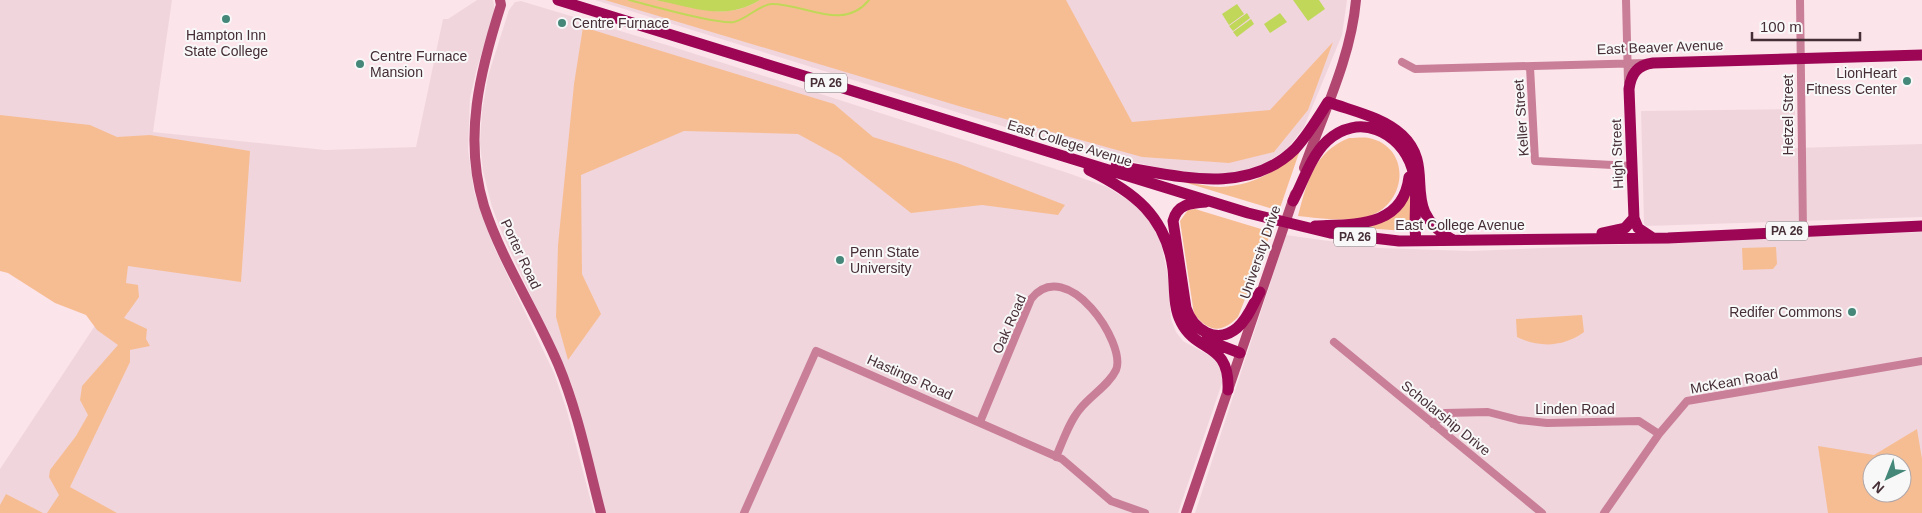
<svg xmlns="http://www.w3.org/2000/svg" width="1922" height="513" viewBox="0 0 1922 513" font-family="Arial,sans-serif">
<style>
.built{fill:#f0d5dd;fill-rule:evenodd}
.green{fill:#f7bd92;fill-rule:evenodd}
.water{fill:#c1d759}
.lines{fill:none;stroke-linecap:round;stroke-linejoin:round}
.stream{stroke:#c1d759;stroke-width:2}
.street{stroke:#c97f98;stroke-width:8}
.secondary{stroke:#b14771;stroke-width:10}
.primary{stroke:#9c0655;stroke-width:11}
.poi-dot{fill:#458779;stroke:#f8f8f8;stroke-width:2}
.labels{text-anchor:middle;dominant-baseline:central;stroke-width:4;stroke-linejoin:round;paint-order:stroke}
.shield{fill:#f8f8f8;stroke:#7b6b70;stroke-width:1}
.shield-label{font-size:12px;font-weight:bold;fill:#452e35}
.poi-label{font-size:14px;fill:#452e35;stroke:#f8f8f8;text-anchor:start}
.street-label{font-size:14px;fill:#452e35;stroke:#f8f8f8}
</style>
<rect width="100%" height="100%" fill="#fce4eb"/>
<path class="built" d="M0,0H172L153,132L325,150L416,147L443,19H448L477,0H493L495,11L477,68L470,98L468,150L474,192L494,247L554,373L567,411L594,513H0V469L98,321L0,257Z
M595,0H1347L1342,35L1304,127L1287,149L1269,161L1249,171L1228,175L1198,174L1156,167L1076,149Z
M521,1L670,46L1065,172L1107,187L1136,205L1151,223L1161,243L1168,277L1171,319L1176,332L1183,341L1216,359L1222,368L1223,380L1178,513H606L572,385L504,238L492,207L483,171L480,143L482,111L488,76L509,10L515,2Z
M1795,109V148L1922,144V217L1646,226L1644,223L1641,111Z
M1922,232V513H1195L1286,235L1379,248L1471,251ZM1872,463H1902V493H1872Z"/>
<path class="green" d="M605,0C622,0 639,0 655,0C695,5 722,23 760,0H1066L1132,122L1270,110L1333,42L1308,110L1274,152L1229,163L1142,157L962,107Z
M583,27L834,104L873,137L957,163L1065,205L1058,215L982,205L911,213L840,157L798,134L684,131L581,175L582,274L601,314L568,360L556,317L558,245L574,84Z
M0,115L90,125L117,137L150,135L250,151L241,282L128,266L126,283L138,285L139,297L124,318L147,329L146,339L150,346L130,350V362L70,487L117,513H47L59,495L49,477L50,470L76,436L88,415L80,400L82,386L118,345L97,330L86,315L55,303L8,273L0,271Z
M1349,138C1355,138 1363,137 1369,138C1411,147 1408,202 1370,216C1352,223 1317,218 1298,216C1307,182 1314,152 1349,138Z
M1300,150L1279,211L1177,180C1191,182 1207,187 1220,187C1252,186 1278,171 1300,150Z
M1410,193L1412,224L1405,226V231L1351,227L1368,225Z
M1195,209L1271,232L1238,317C1221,334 1209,332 1194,314L1180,221L1188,210Z
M1776,247L1777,264L1773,269L1743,270L1742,248Z
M1582,315L1584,332C1564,347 1539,348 1517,337L1516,319Z
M1917,429L1922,459V513H1828L1818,446L1874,455ZM1872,463H1902V493H1872Z
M6,494L43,513H0V505Z"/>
<path class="water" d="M655,0H760C723,22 693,7 655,0Z
M1293,0H1319L1325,9L1308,21Z
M1237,4L1244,14L1229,25L1222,14Z
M1247,13L1250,18L1233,31L1229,26Z
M1280,13L1287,22L1270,33L1264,24Z
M1251,19L1254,24L1237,37L1233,32Z"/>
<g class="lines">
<path class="stream" d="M629,0C649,5 717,25 734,22C747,19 760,4 772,4C806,4 843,32 869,0"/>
<path class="street" d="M1626,0L1628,82
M1800,0L1803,231
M1402,62L1415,69L1646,63
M1530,67L1535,161L1632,166
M1334,342L1542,513
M980,422L1031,299C1067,254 1127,344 1116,370C1109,385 1090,396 1080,409C1069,422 1063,441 1056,457
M1433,424L1445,413L1488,412L1519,420L1547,423L1639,421L1659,434
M744,513L816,351L1062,459L1111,501L1145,513
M1604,513L1659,434L1687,401L1922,361"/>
<path class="secondary" d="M500,0L501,5C480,71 463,138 484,206C502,261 535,310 558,364C578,412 588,463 601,513
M1304,168C1323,114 1351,58 1356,0
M1186,513L1295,194"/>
<path class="primary" d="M558,0L1248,213L1330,233L1399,241L1668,238L1922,226
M1116,166C1176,175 1246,197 1295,149C1308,135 1318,118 1328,102C1352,111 1383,117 1402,135C1439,170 1396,208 1453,240
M1089,170C1134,192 1166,216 1173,269C1175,286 1173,307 1181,322C1197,354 1230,341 1228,390
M1293,201C1303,182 1311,156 1327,141C1358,112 1400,131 1412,168C1419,190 1413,218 1416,241
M1206,202C1191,203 1177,204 1173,221L1186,308C1193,330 1217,345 1237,328C1248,319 1253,304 1260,292
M1315,226C1354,224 1403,228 1409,177
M1602,233L1625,228L1634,218
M1653,238L1638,228L1634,218L1629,89C1631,74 1637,65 1653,63L1922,55
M1206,340L1240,353"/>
</g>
<g class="poi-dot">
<circle cx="226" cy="19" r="5"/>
<circle cx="562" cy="23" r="5"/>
<circle cx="360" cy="64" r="5"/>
<circle cx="1907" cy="81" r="5"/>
<circle cx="840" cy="260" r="5"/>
<circle cx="1852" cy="312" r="5"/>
</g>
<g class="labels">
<g class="shield">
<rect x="805" y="73.5" width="42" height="19" rx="4"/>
<rect x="1766" y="221.5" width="42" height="19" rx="4"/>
<rect x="1334" y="227.5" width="42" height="19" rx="4"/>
</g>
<g class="shield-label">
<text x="826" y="83">PA 26</text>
<text x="1787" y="231">PA 26</text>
<text x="1355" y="237">PA 26</text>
</g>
<g class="poi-label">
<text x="572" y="23">Centre Furnace</text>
<text x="226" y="35" text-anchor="middle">Hampton Inn<tspan x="226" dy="16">State College</tspan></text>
<text x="370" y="56">Centre Furnace<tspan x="370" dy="16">Mansion</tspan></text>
<text x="1897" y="73" text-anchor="end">LionHeart<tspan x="1897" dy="16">Fitness Center</tspan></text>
<text x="850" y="252">Penn State<tspan x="850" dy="16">University</tspan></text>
<text x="1842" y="312" text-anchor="end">Redifer Commons</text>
</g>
<g class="street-label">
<text transform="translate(1660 47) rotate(-2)">East Beaver Avenue</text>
<text transform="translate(1788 115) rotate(-90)">Hetzel Street</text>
<text transform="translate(1521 118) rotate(-94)">Keller Street</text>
<text transform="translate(1070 143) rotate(17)">East College Avenue</text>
<text transform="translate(1617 154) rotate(-92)">High Street</text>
<text x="1460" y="225">East College Avenue</text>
<text transform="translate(1260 252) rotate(-71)">University Drive</text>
<text transform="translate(521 254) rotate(65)">Porter Road</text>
<text transform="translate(1009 324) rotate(-66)">Oak Road</text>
<text transform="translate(910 377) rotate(24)">Hastings Road</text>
<text transform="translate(1734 381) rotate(-10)">McKean Road</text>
<text x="1575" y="409">Linden Road</text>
<text transform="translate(1446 418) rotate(39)">Scholarship Drive</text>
</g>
</g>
<g transform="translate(1887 478) rotate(223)"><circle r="24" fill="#f8f8f8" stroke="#b0a7aa"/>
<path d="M0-4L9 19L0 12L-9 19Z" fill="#458779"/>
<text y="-8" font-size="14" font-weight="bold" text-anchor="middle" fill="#452e35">N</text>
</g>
<path d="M1752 32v8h108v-8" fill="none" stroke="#452e35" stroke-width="2.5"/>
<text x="1760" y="32" font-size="15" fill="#452e35" stroke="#f8f8f8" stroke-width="4" paint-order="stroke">100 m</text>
</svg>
